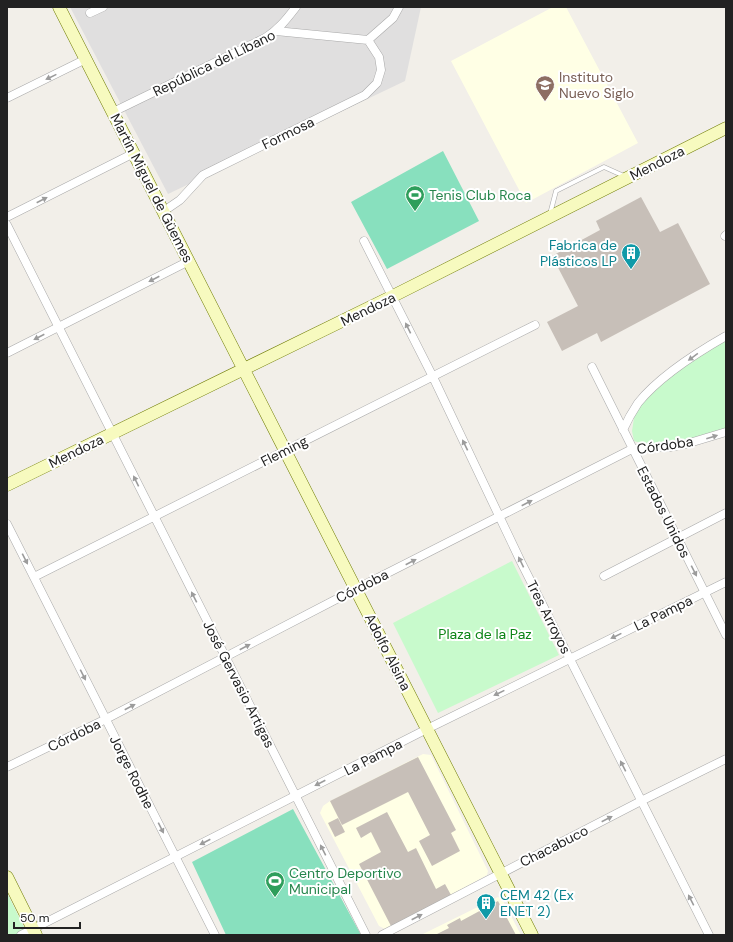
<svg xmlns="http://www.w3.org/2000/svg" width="733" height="942" viewBox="0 0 733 942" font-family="'DM Sans',sans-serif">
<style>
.residential{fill:#e0dfdf}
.education{fill:#ffffe5}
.park{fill:#c8facc}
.pitch{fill:#88e0be}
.building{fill:#c7bfb8}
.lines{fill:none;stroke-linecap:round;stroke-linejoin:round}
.lane-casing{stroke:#a9a9a9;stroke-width:5}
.street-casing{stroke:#a9a9a9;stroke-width:9}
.secondary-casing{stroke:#707d05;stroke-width:13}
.lane{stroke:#fff;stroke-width:4}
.street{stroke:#fff;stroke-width:8}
.secondary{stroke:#f7fabf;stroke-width:12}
.oneway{fill:#9c9c9c}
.labels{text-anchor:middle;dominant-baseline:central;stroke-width:4;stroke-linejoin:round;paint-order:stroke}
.street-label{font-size:14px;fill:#222;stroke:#fff}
.education-label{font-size:14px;fill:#785e54;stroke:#fff;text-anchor:start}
.leisure-label{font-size:14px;fill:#27864d;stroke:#fff;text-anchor:start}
.culture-label{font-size:14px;fill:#0d838f;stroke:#fff;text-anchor:end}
.park-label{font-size:14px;fill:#0c8416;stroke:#fff}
</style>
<rect width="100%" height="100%" fill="#f2efe9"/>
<path class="residential" d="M70,7H421L405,81L168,194Z"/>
<path class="education" d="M553,7H566L638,143L526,203L451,61Z
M423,754L431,755L488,871L487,875L451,895L385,929L379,926L320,813L323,806L330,801Z
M498,897L502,899L521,935H421Z"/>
<path class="park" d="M726,338V430C697,439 663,453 634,441L632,431L634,418L641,404L664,381Z
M512,561L559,655L438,713L393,623Z
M7,893L28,935H7Z"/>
<path class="pitch" d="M443,151L479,221L387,269L351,202Z
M293,809L361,935H226L192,862Z"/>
<path class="building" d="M641,197L660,232L678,223L710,284L601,342L597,333L562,351L547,322L578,306L552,256L600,230L596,221Z
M418,757L456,830L451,833L460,851L432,866L419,841L430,835L408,792L342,825L330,801Z
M387,812L408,852L416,848L436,889L445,884L451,895L391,926L359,864L381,852L371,832L361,838L356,828Z
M338,818L345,832L335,837L328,823Z
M498,901L516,935H435L449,928L447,925L460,918L461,921Z"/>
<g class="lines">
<g class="lane-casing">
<path id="lane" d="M550,214L556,191L604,167L624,176"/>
</g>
<g class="street-casing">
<path id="street" d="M90,13L103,7
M276,31L368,40L393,18L399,7
M7,98L86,59
M113,112L265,38C278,30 286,20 296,7
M164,211L180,200L203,175L365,95L377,83L381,70L379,57L368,40
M7,217L134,153
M7,225L366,935
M725,236L726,235
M364,241L433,377L521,562L709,935
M7,353L189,261
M592,367L726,635
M623,430C627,421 632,412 638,403C658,378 698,352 726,336
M7,524L215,935
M604,576L726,513
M34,577L535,325
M7,767L106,719L356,589L632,449L670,447L686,444L726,432
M21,935L427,729L726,582
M382,935L641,801L726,759"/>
</g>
<g class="secondary-casing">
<path id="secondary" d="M59,7L532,935
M7,485L393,296L726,128
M7,877L36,935"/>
</g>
<use href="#lane" class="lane"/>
<use href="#street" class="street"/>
<use href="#secondary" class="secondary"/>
</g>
<defs><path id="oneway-solid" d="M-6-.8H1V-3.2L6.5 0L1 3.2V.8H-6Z"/></defs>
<g class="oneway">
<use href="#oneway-solid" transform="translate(51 77) rotate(154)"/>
<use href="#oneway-solid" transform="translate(42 200) rotate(-27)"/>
<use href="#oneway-solid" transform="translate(154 279) rotate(153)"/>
<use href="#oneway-solid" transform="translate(408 328) rotate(-116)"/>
<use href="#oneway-solid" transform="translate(39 337) rotate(153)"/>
<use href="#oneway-solid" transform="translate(693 357) rotate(144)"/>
<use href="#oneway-solid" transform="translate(712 437) rotate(-18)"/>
<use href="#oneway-solid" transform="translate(465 445) rotate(-116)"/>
<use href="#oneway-solid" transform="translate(136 481) rotate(-116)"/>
<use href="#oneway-solid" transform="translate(527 503) rotate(-27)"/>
<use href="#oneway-solid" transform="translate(25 559) rotate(63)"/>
<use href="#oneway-solid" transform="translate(411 562) rotate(-27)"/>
<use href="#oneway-solid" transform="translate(521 562) rotate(-116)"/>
<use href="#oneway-solid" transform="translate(694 571) rotate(63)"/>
<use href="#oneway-solid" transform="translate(194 597) rotate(-117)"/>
<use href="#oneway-solid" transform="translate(616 636) rotate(154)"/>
<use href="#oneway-solid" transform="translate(245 647) rotate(-28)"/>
<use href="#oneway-solid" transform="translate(83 675) rotate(63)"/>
<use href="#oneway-solid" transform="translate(499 693) rotate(154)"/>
<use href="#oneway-solid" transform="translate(130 707) rotate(-28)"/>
<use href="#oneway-solid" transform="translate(623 766) rotate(-117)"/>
<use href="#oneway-solid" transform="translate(320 783) rotate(153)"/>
<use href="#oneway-solid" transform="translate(607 819) rotate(-27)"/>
<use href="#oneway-solid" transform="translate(161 828) rotate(63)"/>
<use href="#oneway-solid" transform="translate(205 842) rotate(153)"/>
<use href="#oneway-solid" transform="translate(323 850) rotate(-117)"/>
<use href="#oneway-solid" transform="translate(691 900) rotate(-117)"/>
<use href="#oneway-solid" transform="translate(417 917) rotate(-27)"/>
</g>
<defs>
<g id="school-pin" transform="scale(1)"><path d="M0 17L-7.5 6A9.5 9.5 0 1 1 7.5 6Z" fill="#8d6e63" stroke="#fff"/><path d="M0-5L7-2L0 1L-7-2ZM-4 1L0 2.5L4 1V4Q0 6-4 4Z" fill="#fff"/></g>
<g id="stadium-pin" transform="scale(1)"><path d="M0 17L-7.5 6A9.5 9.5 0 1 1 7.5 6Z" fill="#2e9e5b" stroke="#fff"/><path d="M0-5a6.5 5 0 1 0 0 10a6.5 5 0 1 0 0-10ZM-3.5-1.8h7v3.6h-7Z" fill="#fff"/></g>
<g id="building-pin" transform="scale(1)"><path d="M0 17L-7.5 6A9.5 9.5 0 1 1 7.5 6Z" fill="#0f9aa8" stroke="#fff"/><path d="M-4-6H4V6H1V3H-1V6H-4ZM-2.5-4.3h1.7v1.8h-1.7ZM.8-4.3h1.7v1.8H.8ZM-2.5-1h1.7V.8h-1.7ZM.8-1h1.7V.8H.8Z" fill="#fff"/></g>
</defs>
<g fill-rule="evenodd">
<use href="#school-pin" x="545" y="85"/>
<use href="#stadium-pin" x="415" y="195"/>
<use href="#building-pin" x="631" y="253"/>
<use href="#stadium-pin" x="275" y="881"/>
<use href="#building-pin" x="486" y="903"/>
</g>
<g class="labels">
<g class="street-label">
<text transform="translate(214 63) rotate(-26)">República del Líbano</text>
<text transform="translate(288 133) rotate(-26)">Formosa</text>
<text transform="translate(657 163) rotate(-27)">Mendoza</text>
<text transform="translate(152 188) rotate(63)">Martín Miguel de Güemes</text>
<text transform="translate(368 309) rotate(-26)">Mendoza</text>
<text transform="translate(665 445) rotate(-8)">Córdoba</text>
<text transform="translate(76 451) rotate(-26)">Mendoza</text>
<text transform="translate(284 451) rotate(-27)">Fleming</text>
<text transform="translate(664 512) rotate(63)">Estados Unidos</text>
<text transform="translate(362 586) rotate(-27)">Córdoba</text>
<text transform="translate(663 613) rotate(-26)">La Pampa</text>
<text transform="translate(549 617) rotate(63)">Tres Arroyos</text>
<text transform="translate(388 652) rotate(63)">Adolfo Alsina</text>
<text transform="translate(239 684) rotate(63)">José Gervasio Artigas</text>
<text transform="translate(74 735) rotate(-26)">Córdoba</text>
<text transform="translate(373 757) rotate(-27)">La Pampa</text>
<text transform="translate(132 772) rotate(63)">Jorge Rodhe</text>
<text transform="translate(554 846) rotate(-27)">Chacabuco</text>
</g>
<g class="education-label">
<text x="559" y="77">Instituto<tspan x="559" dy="16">Nuevo Siglo</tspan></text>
</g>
<g class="leisure-label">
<text x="429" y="195">Tenis Club Roca</text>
<text x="289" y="873">Centro Deportivo<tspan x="289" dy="16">Municipal</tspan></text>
</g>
<g class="culture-label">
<text x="617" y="245">Fabrica de<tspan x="617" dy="16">Plásticos LP</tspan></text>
<text x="500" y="895" text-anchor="start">CEM 42 (Ex<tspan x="500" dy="16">ENET 2)</tspan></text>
</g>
<g class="park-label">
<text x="485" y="634">Plaza de la Paz</text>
</g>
</g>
<rect width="733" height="942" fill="none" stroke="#222222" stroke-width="16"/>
<path d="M14 922v6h66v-6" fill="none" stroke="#222222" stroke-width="2"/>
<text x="20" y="922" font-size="12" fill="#222222" stroke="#ffffff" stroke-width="3" paint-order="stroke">50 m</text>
</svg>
